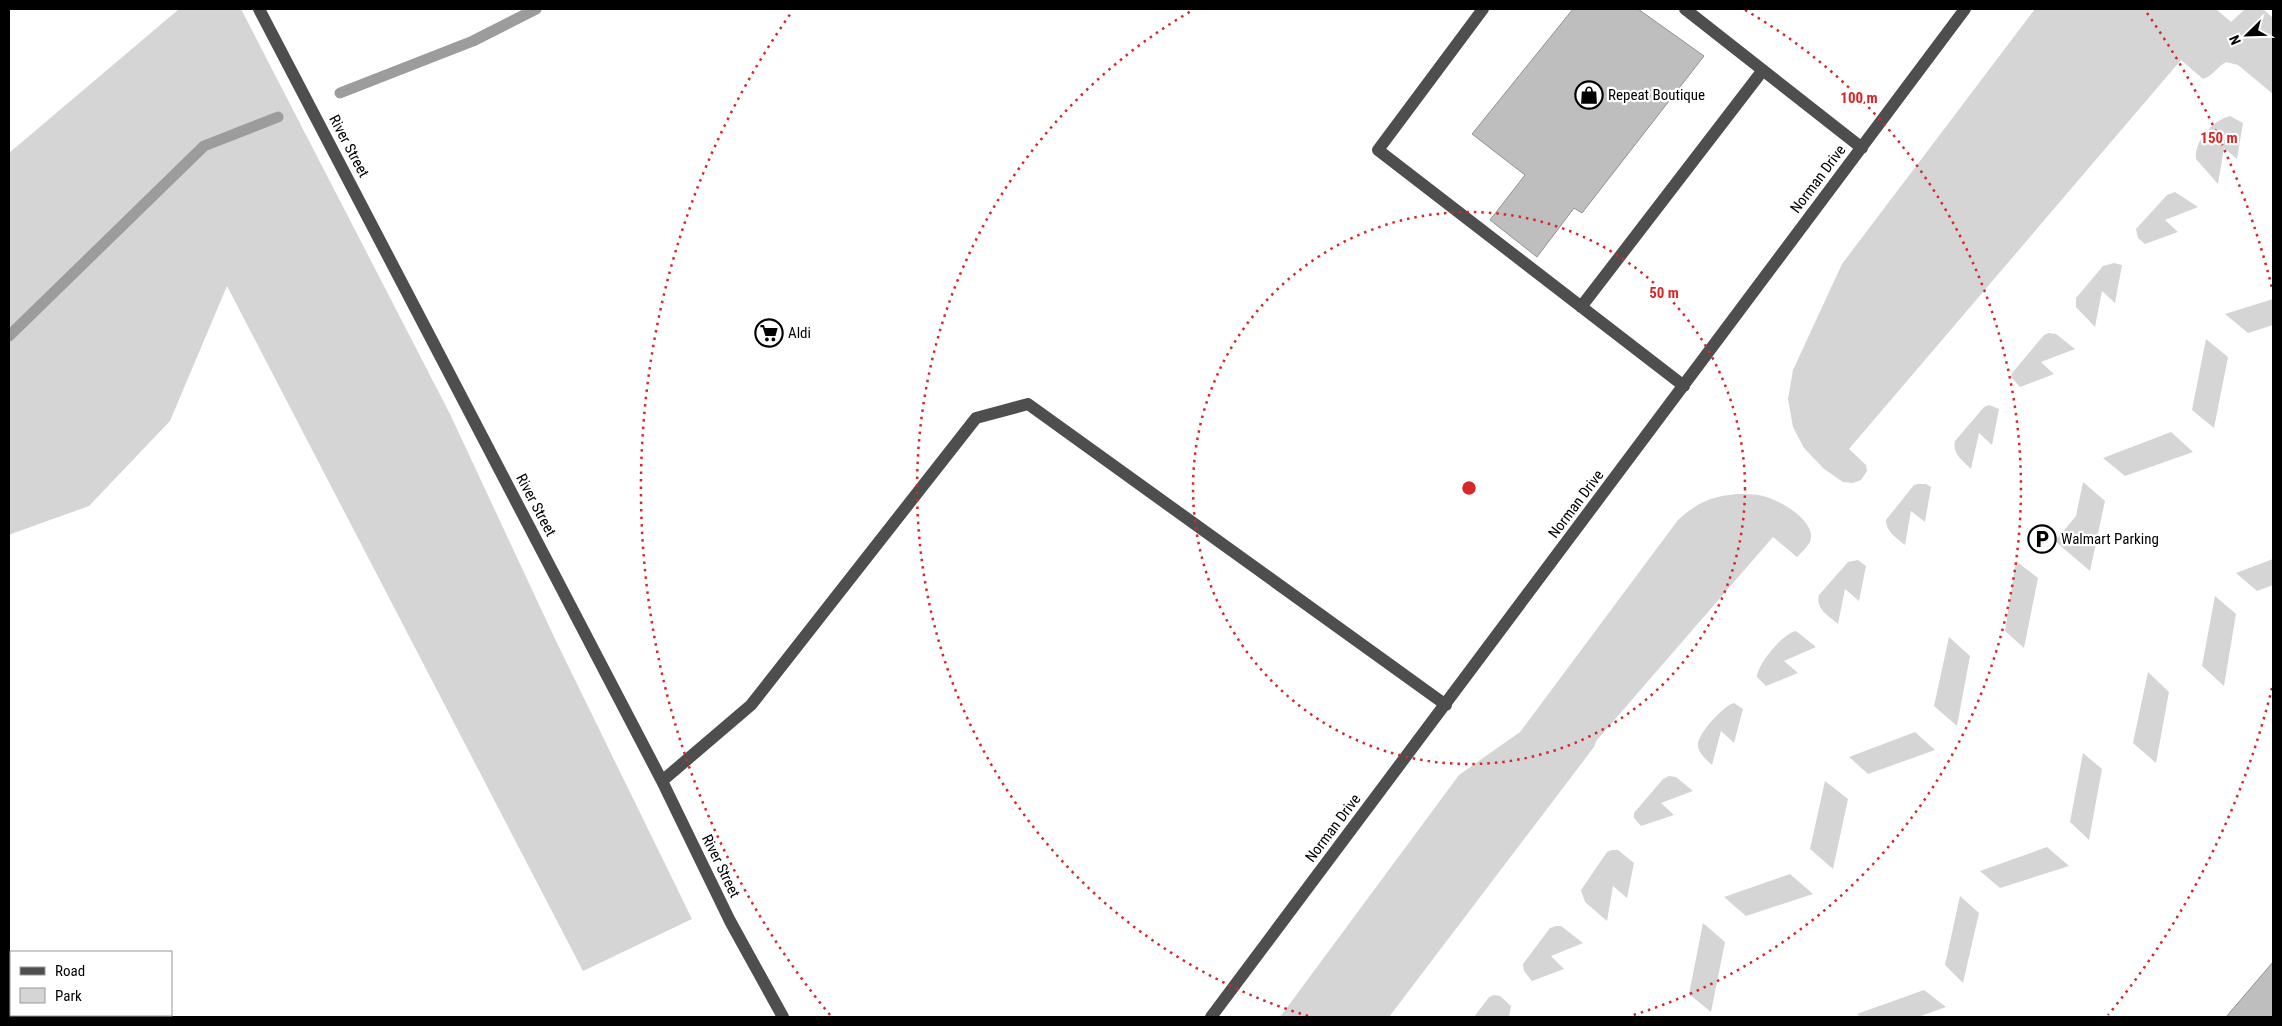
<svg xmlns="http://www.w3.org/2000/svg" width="2282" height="1026" viewBox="0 0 2282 1026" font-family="'Roboto Condensed',sans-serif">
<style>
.green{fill:#d5d5d5}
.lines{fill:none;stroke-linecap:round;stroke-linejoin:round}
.stream{stroke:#9c9c9c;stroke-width:11}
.building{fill:#bebebe;stroke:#929292}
.minor{stroke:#4e4e4e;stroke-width:12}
.ring{fill:none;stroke:#d62828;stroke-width:2.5;stroke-dasharray:2.5 5}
.labels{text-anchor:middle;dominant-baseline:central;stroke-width:4.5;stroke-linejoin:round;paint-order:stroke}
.poi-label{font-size:15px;fill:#000;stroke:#fff;text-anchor:start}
.street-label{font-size:15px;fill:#000;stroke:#fff}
.centre{fill:#d62828;stroke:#fff;stroke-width:2.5}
.ring-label{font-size:15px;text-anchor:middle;font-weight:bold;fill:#d62828;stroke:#fff;stroke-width:4.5;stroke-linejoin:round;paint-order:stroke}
</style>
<rect width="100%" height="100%" fill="#fff"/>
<path class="green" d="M179,9H241L450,414L556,641L692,919L583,971L227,286L170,421L89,506L11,534L9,536V153Z
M2035,9H2216L2231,22L2245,9H2263L2273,18V94L2238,65L2226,62C2217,67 2213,76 2203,79L2181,60L1849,449L1866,465L1867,471L1861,480L1853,483L1843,482L1824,469L1804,448L1793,427L1788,399L1793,370L1842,264Z
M2230,116L2243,123L2237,159L2224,148L2218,184L2196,159C2194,141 2213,120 2230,116Z
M2175,192L2198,207L2165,220L2178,232L2145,244L2138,238L2136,229L2167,195Z
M2114,263L2122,265L2115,303L2102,291L2095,327L2076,307V298L2103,266Z
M2273,299V325L2248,333L2225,314Z
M2049,333L2056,334L2075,349L2041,362L2054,374L2020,387L2011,377L2012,373L2044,335Z
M2206,339L2228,357L2214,428L2192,410Z
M1989,405L1999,409L1992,445L1979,433L1971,469C1963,461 1952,454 1955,441L1984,407Z
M2171,432L2193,452L2125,476L2103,458Z
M2083,482L2105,501L2090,571L2055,541L2076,516Z
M1918,484H1926L1931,487L1925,522L1911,511L1905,545C1897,538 1886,532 1886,520L1914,485Z
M1736,494C1745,494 1755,494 1763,496C1779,500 1818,521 1810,542C1807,547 1801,553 1797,557L1773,537L1597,740L1594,747L1389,1017H1280L1459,775L1520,732L1678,520C1698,502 1710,497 1736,494Z
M2273,559V585L2257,591L2236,573Z
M1858,560L1866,566L1859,601L1845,589L1838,624C1829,616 1815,609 1819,595L1848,562Z
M2016,561L2038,578L2024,648L2005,631Z
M2215,596L2236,614L2224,686L2202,666Z
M1796,631L1816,647L1784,661L1798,673L1766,686L1757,677C1757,665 1783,633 1796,631Z
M1949,637L1970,656L1957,726L1934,706Z
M2148,672L2169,692L2156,763L2133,743Z
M1734,703L1743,709L1734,743L1721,731L1712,765C1707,760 1699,754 1698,746C1696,735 1724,705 1734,703Z
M1915,732L1935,750L1868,774L1849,757Z
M2083,753L2102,769L2089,840L2070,822Z
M1669,776L1676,777L1693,791L1661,803L1674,815L1641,826L1634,818V813L1663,779Z
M1825,781L1848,799L1833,869L1810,849Z
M2047,847L2069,866L2000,888L1980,871Z
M1612,850H1618L1634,863L1627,898L1613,886L1607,921L1585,902L1581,890L1607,852Z
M1790,874L1813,894L1746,916L1724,897Z
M1960,896L1979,913L1963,983L1945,965Z
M1703,923L1725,942L1711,1012L1689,994Z
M1556,926H1561L1583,943L1551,956L1564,969L1532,981L1524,971L1523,964L1550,928Z
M1924,990L1946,1007L1918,1017H1861L1857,1014Z
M1494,995L1500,996L1511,1006L1509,1017H1474L1489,997Z"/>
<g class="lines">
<path class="stream" d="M340,93L473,41L536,9
M9,336L204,146L278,117"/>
</g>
<path class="building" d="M1573,9H1638L1704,56L1582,213L1574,208L1537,257L1490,220L1525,175L1472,134Z
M2273,962V1017H2226Z"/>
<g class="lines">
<path class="minor" d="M259,9L662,781L730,921L783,1017
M1483,9L1378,150L1684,386
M1685,9L1862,148
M1581,307L1763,70
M662,781L751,705L976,418L1028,404L1446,705
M1211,1017L1965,9"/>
</g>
<g class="ring">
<circle cx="1469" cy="488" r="276"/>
<path d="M1308 1016A552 552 0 0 1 1193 10M1745 10A552 552 0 0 1 1630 1016"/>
<path d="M2272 688A828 828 0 0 1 2108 1015M830 1015A828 828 0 0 1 791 13M2147 13A828 828 0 0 1 2272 288"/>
</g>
<defs>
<g id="shop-ring" transform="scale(1.4375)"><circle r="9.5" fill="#fff" stroke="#000" stroke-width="1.5"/><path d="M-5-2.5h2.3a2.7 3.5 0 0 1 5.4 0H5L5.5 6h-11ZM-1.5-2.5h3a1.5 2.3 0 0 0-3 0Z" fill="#000"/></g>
<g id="supermarket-ring" transform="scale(1.4375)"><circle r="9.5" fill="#fff" stroke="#000" stroke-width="1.5"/><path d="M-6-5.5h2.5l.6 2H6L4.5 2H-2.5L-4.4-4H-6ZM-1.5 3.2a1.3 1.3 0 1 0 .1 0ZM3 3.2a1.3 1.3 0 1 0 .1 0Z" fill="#000"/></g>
<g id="parking-ring" transform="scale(1.4375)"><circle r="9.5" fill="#fff" stroke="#000" stroke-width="1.5"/><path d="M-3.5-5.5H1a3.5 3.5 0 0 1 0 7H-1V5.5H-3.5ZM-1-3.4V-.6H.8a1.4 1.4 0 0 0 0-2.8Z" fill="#000"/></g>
</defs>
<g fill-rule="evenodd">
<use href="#shop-ring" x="1589" y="95"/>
<use href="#supermarket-ring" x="769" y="333"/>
<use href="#parking-ring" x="2042" y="539"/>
</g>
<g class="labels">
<g class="poi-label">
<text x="1608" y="95">Repeat Boutique</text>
<text x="788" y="333">Aldi</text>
<text x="2061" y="539">Walmart Parking</text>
</g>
<g class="street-label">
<text transform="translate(349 146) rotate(62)">River Street</text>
<text transform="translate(1818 179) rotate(-53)">Norman Drive</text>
<text transform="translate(1576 504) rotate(-53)">Norman Drive</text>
<text transform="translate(536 505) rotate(62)">River Street</text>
<text transform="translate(1333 828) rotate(-53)">Norman Drive</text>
<text transform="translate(721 866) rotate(64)">River Street</text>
</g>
</g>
<circle cx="1469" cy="488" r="8" class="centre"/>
<g class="ring-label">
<text x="1859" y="103">100 m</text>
<text x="2219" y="143">150 m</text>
<text x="1664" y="298">50 m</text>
</g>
<rect width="2282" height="1026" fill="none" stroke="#000000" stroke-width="20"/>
<rect x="10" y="951" width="162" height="65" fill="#ffffff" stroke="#999999"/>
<rect x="20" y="967" width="25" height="8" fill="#4e4e4e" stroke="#999999"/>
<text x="55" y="976" font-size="15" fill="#000000">Road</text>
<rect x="20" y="988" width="25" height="15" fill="#d5d5d5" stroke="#999999"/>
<text x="55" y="1001" font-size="15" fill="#000000">Park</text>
<g transform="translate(2247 35) rotate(247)" stroke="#ffffff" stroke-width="4" paint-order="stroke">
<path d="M0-4L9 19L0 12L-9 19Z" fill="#000000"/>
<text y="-8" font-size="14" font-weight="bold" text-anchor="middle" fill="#000000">N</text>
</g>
</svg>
